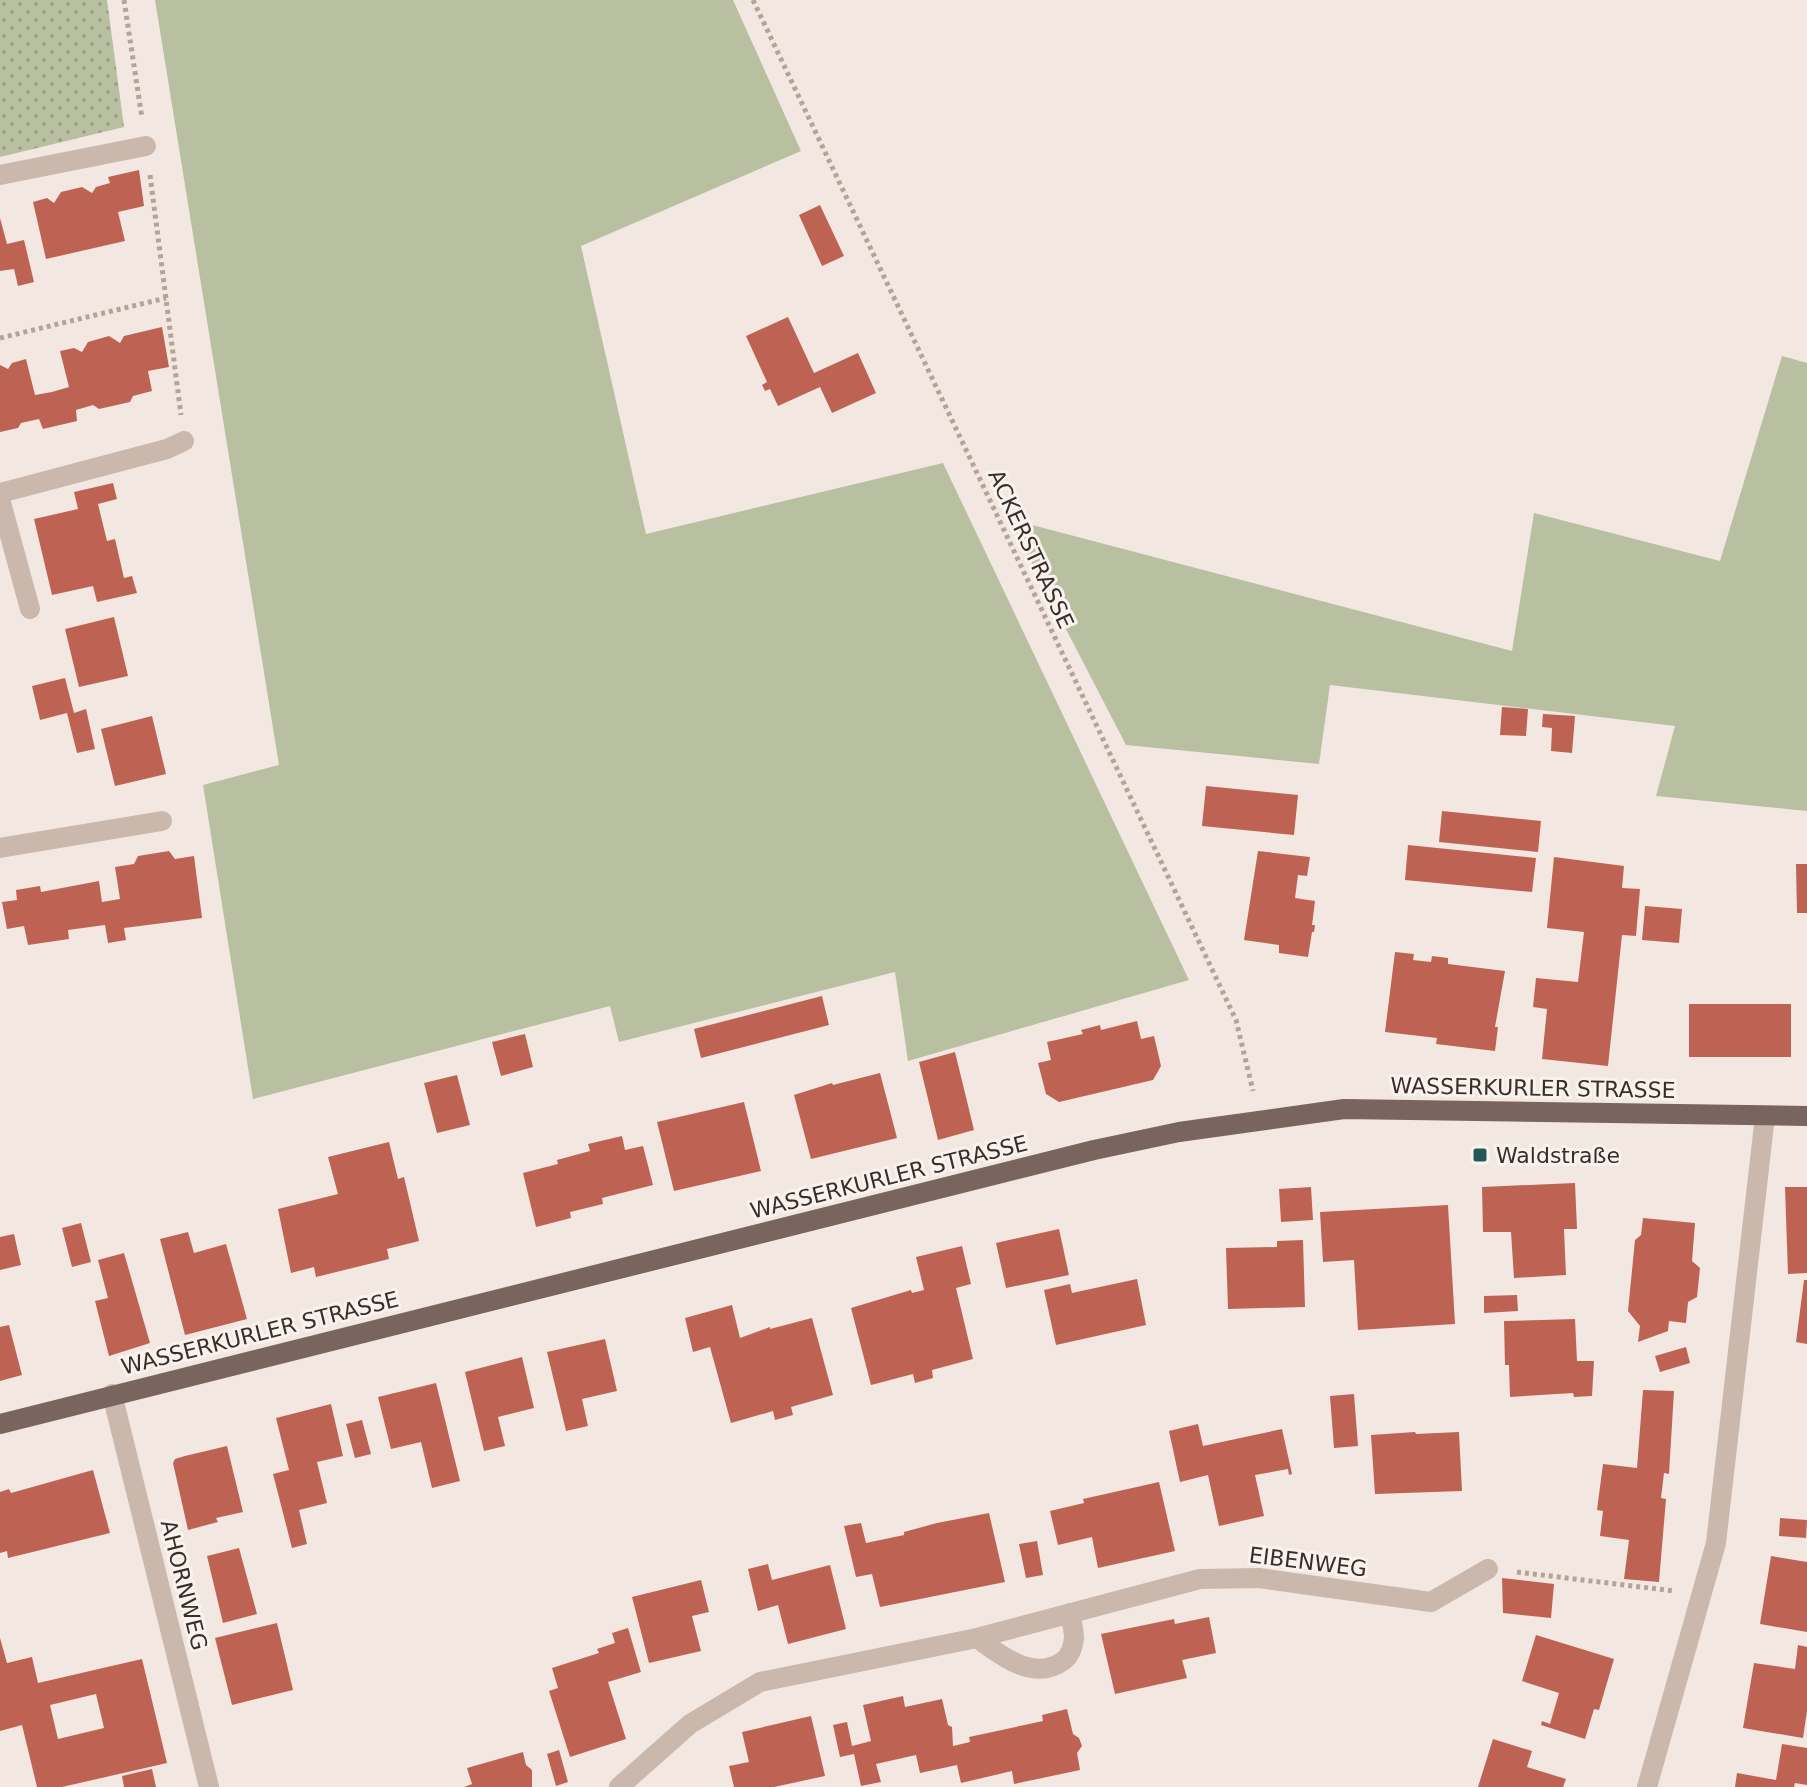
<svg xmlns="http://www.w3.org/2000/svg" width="1807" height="1787" viewBox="0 0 1807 1787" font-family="'DejaVu Sans',sans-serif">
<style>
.grass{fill:#b9c0a1}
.park{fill:url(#park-dots)}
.building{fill:#be6353;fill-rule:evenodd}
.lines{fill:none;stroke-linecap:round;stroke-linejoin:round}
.path{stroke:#b6a297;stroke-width:5;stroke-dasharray:4 4;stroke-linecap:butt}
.minor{stroke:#cab8ad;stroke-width:20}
.major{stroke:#79645e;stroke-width:20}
.poi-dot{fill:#235857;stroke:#faf3ed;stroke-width:3}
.labels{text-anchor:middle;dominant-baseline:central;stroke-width:6;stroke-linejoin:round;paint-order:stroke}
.street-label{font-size:22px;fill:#392e2b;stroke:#faf3ed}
.poi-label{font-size:22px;fill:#392e2b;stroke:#faf3ed;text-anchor:start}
</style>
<defs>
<pattern id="park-dots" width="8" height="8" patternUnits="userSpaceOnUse" patternTransform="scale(2)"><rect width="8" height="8" fill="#b9c0a1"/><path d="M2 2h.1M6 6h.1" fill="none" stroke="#979c83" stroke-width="1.8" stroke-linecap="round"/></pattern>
</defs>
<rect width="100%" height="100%" fill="#f2e8e1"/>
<path class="grass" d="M155,0H733L801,151L581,246L646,534L943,463L1189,980L908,1061L895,972L619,1042L610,1006L253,1099L203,785L279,765Z
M1782,356L1807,363V811L1656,796L1675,726L1330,685L1319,764L1126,745L1009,519L1512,651L1534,513L1720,561Z"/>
<path class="park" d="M0,0H107L124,127L0,157Z"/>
<path class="building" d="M139,170L144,206L118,212L125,241L46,259L33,202L47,198L54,203L61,192L82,187L92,193L96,187L110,183L108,177Z
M820,205L844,256L822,266L799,215Z
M0,218L7,244L24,240L34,282L18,286L14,269L0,271Z
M788,317L814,373L858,353L876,393L832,413L820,387L778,406L770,389L765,391L762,385L767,382L746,336Z
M162,327L169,367L148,371L152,391L133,396L130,402L99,409L93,405L76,410L77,421L43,429L39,419L21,423L18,428L0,432V365L8,369L12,363L26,359L35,395L52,392L69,387L60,351L74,348L82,352L88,342L109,336L120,343L124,336Z
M113,483L117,499L98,504L107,541L115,539L124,578L132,576L137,593L97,602L93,586L52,595L34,519L78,509L74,492Z
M114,617L128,676L79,687L65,629Z
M65,678L74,713L86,709L95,749L77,753L67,713L40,720L32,686Z
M1502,707L1528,709L1526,736L1500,735Z
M1543,714L1575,716L1572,753L1551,751L1552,728L1542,727Z
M152,716L166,774L115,786L101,729Z
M1206,786L1298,795L1294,835L1202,826Z
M1442,811L1541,821L1538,852L1439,842Z
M1408,845L1536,858L1532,892L1405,880Z
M169,851L175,859L194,856L202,918L124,928L126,940L108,943L105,925L68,930L69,939L28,945L24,926L7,929L2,902L17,900L16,890L40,886L41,892L99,881L102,902L120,899L115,867L134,864L138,856Z
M1258,851L1310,857L1307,876L1298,875L1295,898L1315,901L1312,925H1315L1314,932H1312L1308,957L1279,953V945L1244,940Z
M1554,857L1624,866L1622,888L1640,889L1636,936L1622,935L1608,1066L1542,1059L1547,1009L1533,1007L1536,978L1578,982L1584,932L1547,928Z
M1796,864H1807V913H1797Z
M1645,906L1682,909L1679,943L1642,940Z
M1395,952L1414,954L1413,960L1431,962L1432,956L1448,958V964L1505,971L1495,1027H1498L1495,1051L1436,1044L1437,1038L1385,1032Z
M822,996L829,1025L701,1058L694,1029Z
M1689,1004H1791V1057H1689Z
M1137,1021L1141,1039L1154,1036L1161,1066L1153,1080L1059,1102L1046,1094L1038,1063L1051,1060L1047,1042L1083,1034L1081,1030L1100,1025L1101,1030Z
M525,1034L533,1067L501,1076L492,1042Z
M955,1052L974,1130L938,1140L919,1062Z
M880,1073L897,1138L811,1159L794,1095L832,1083L833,1085Z
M457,1075L470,1125L437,1133L424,1083Z
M744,1102L761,1171L674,1191L657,1122Z
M622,1136L625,1150L643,1146L653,1185L602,1198L603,1204L570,1212L571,1218L536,1227L523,1173L558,1164L557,1160L590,1151L588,1144Z
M389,1142L398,1179L404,1177L419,1241L387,1249L389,1259L316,1277L314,1267L291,1273L278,1209L338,1194L328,1157Z
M1575,1183L1577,1229H1564L1566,1275L1514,1278L1511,1232H1483L1482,1187Z
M1311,1187L1313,1220L1281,1222L1279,1189Z
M1785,1187H1807V1273L1788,1274Z
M1448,1205L1455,1324L1358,1330L1354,1260L1323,1262L1320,1212Z
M1643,1218L1695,1223L1692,1261L1700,1268L1697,1297L1688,1302L1686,1323L1669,1321L1668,1331L1638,1342L1640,1326L1628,1311L1635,1240L1641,1235Z
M81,1223L91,1262L72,1267L62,1228Z
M1059,1229L1069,1275L1006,1288L996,1243Z
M188,1232L194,1253L226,1244L247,1319L185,1335L160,1239Z
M14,1234L21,1265L0,1270V1237Z
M1303,1240L1305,1307L1228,1309L1226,1248L1277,1247V1241Z
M962,1246L971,1284L956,1288L973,1359L932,1370L933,1378L915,1383L913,1374L871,1385L851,1308L911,1290L912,1293L924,1290L916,1257Z
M124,1253L150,1343L109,1356L95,1301L108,1298L98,1260Z
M1137,1279L1146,1325L1056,1345L1044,1290L1070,1284L1072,1293Z
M1804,1280H1807V1344L1796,1342Z
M1517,1295L1518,1311L1484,1313V1296Z
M732,1305L740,1338L770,1327V1329L812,1318L833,1395L791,1407L793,1415L775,1420L773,1411L731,1423L710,1347L693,1352L685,1318Z
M1575,1319L1577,1361H1594L1592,1396L1574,1397L1573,1393L1510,1397L1509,1365H1505L1504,1321Z
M9,1325L22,1375L0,1381V1327Z
M605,1339L617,1391L582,1399L588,1426L566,1431L547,1352Z
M1686,1347L1690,1363L1660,1372L1655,1356Z
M522,1357L534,1408L498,1417L505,1446L484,1451L465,1372Z
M436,1383L460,1481L432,1488L421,1442L391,1449L378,1397Z
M1643,1390L1674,1391L1669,1474L1664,1473L1661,1498L1666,1499L1659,1582L1624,1579L1629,1540L1600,1536L1603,1511L1597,1510L1603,1464L1637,1468Z
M1354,1394L1358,1446L1334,1448L1330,1396Z
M331,1404L343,1456L317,1462L327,1503L299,1510L307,1544L292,1548L273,1474L289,1470L276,1418Z
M362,1420L371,1454L355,1458L346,1424Z
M1198,1424L1203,1446L1282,1429L1292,1474L1289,1475L1288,1469L1255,1475L1264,1516L1219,1526L1208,1475L1180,1482L1169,1431Z
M1415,1432L1416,1434L1459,1432L1462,1491L1375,1494L1371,1435Z
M227,1446L243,1512L216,1518L218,1522L188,1530L173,1463L175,1459L185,1456Z
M93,1470L110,1533L8,1558L7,1551L0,1553V1492L9,1489L11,1493Z
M1159,1482L1175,1551L1098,1568L1092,1537L1058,1545L1050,1511L1084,1503L1083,1499Z
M989,1513L1005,1582L880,1607L872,1574L856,1577L844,1526L861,1523L866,1543L904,1535V1532L937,1523Z
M1780,1518L1807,1520L1806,1538L1779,1536Z
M1037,1541L1043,1575L1026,1578L1019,1544Z
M239,1548L257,1614L223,1623L207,1556Z
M1771,1556L1807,1562V1632L1760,1624Z
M768,1564L772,1580L830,1565L846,1629L788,1644L778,1605L758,1611L748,1569Z
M1502,1578L1554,1584L1551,1618L1503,1613Z
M701,1580L709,1612L692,1616L701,1651L649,1663L632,1597Z
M1209,1617L1216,1653L1182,1660L1187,1678L1115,1694L1101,1634L1174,1619L1175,1624Z
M277,1623L293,1690L232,1705L215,1638Z
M628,1628L641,1672L608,1682L626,1739L570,1757L549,1691L558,1688L552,1668L599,1653L597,1649L615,1643L612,1633Z
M1536,1635L1614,1659L1599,1710L1594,1709L1585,1739L1541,1725L1542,1721L1550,1724L1559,1693L1522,1681Z
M0,1638L7,1663L32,1657L38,1683L142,1659L167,1763L62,1787H37L22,1725L0,1731ZM96,1694L104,1728L58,1739L50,1705Z
M1798,1645L1807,1647V1711L1803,1738L1743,1728L1754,1663L1795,1669Z
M903,1696L905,1707L942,1699L948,1725L952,1727L953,1746L970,1742L969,1737L1043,1721L1042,1715L1067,1709L1073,1734L1079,1738L1082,1746L1077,1753L1080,1770L1014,1784L1012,1771L961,1783L957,1765L920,1773L916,1755L876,1764L881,1782L861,1786L854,1754L840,1757L833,1725L847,1722L852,1746L871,1741L863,1705Z
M811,1716L825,1776L774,1787H734L729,1766L749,1762L742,1732Z
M1493,1739L1532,1751L1527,1767L1566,1779L1563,1787H1478Z
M1782,1744L1807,1748V1785L1795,1783L1794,1787H1735L1737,1773L1776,1780Z
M559,1750L568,1782L556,1786L547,1754Z
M523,1752L526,1765L532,1770V1787H464L472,1784L467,1768Z
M152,1769L156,1787H124L122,1776Z"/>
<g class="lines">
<path class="path" d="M124,0L142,118
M753,0L1236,1020L1253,1091
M150,175L181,415
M0,338L166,298
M1517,1572L1674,1591"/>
<path class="minor" d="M0,175L146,146
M0,493L167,449L184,441
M0,499L30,609
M0,848L162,821
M112,1394L209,1787
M977,1638C1001,1656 1034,1682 1063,1661C1070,1656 1073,1647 1074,1638C1074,1630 1071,1620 1070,1613
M619,1787L690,1724L760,1682L977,1638L1200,1579L1259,1578L1431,1602L1488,1569
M1647,1787L1716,1543L1765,1116"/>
<path class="major" d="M0,1424L1094,1150L1179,1132L1344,1109L1807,1116"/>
</g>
<rect class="poi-dot" x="1472" y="1147" width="16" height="16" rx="4"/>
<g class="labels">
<g class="street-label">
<text transform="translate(1031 549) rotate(65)">ACKERSTRASSE</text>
<text transform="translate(1533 1088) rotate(1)">WASSERKURLER STRASSE</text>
<text transform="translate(889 1177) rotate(-14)">WASSERKURLER STRASSE</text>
<text transform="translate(260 1333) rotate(-14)">WASSERKURLER STRASSE</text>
<text transform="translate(1308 1562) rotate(7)">EIBENWEG</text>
<text transform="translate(184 1585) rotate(76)">AHORNWEG</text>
</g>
<g class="poi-label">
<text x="1496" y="1155">Waldstraße</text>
</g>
</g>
</svg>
